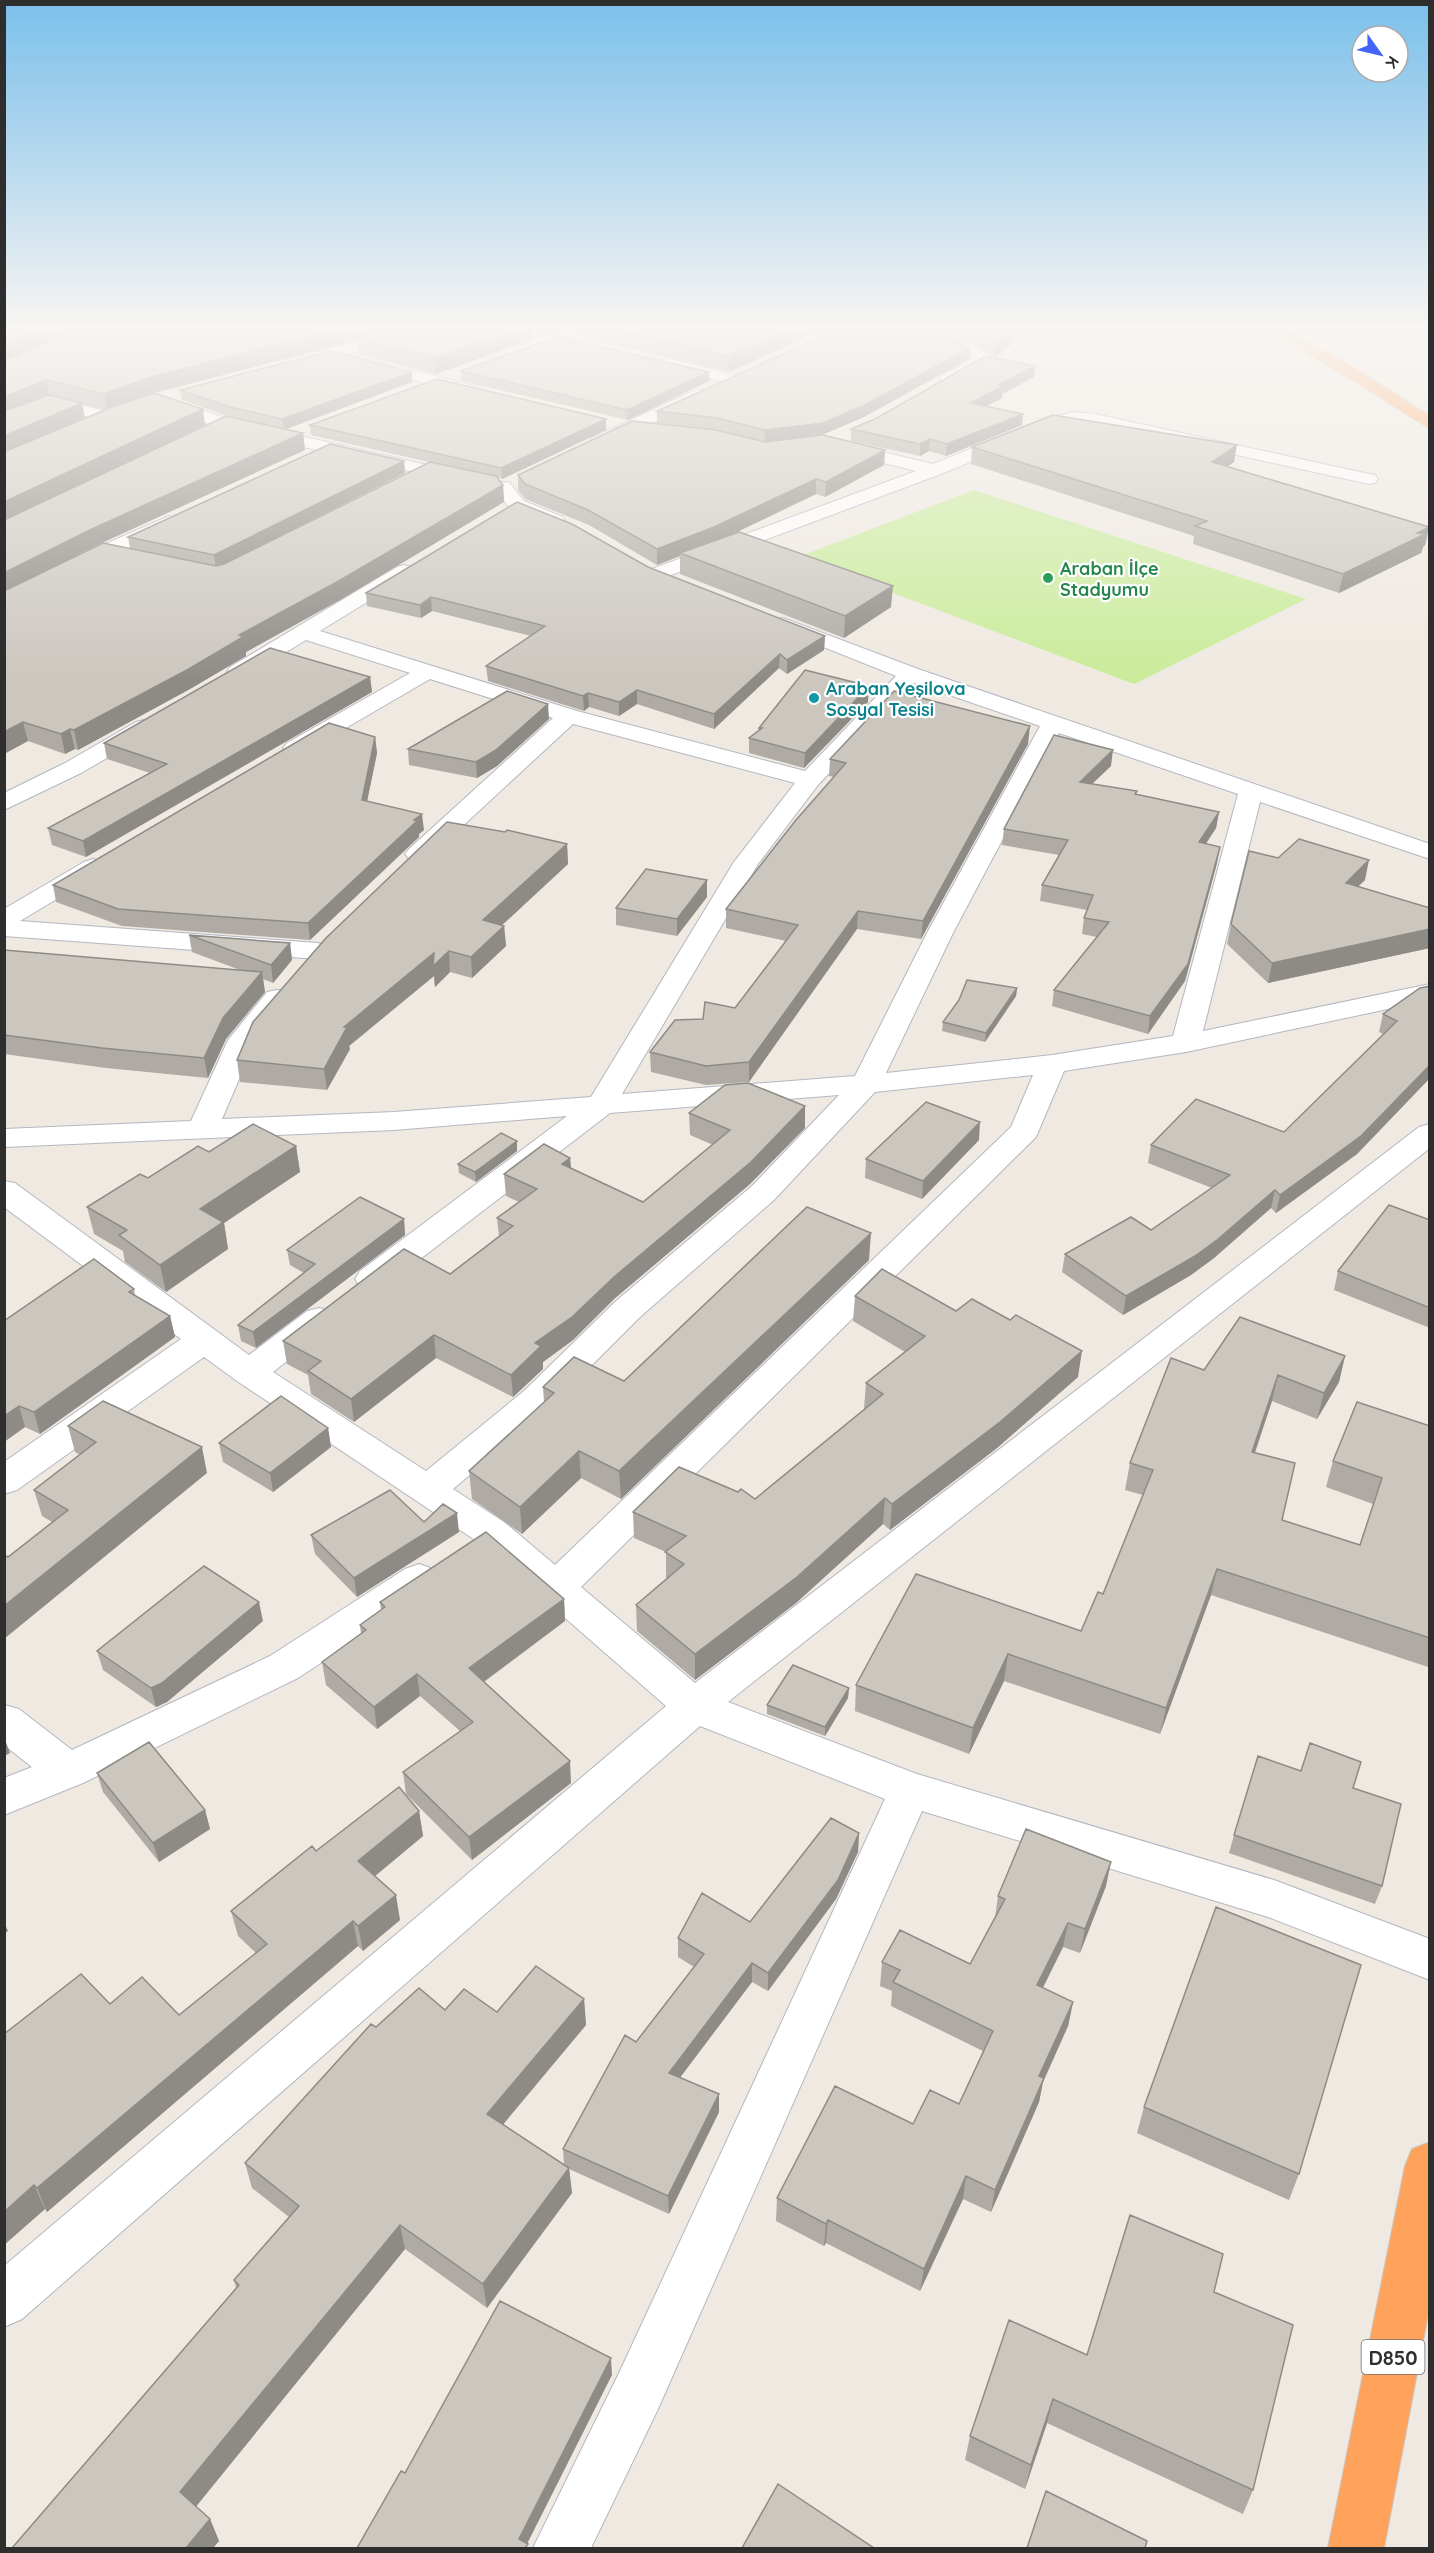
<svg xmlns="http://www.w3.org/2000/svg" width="1434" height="2553" viewBox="0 0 1434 2553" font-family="Quicksand,sans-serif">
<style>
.pitch{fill:#c9ec9a}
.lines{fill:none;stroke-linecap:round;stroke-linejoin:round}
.minor-casing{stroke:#b4b7c1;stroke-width:2}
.highway-casing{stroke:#c9c9c9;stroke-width:2}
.minor{fill:#fff;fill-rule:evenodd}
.highway{fill:#ffa35c;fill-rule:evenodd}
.wall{fill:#afaba4;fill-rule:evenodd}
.shaded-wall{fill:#8e8b86}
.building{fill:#cbc7bf;stroke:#8e8b86;stroke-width:1.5}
.leisure-dot{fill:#2e9e5b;stroke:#fff;stroke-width:2}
.culture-dot{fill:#0f9aa8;stroke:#fff;stroke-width:2}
.labels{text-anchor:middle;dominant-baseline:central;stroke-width:4.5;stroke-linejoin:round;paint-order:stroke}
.far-leisure-label{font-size:18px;font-weight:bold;fill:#27864d;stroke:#fff;text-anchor:start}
.far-culture-label{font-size:18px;font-weight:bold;fill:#0d838f;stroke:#fff;text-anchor:start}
.shield{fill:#fff;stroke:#6d6d6d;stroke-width:1.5}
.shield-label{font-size:20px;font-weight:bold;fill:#2e2e2e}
</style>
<rect width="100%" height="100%" fill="#efe9e1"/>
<path class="pitch" d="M974,490L1306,599L1134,684L798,557Z"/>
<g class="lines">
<g class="minor-casing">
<path id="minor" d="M425,324H451L449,327L292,368L284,363L286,360Z
M579,324H601L599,327L521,355L515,357L507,352L509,349Z
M831,324H856L858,326L850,331L833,327Z
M926,334L980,348L993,359L954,382H942L940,379L942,376L974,358L968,354L921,342L918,339L921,336Z
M665,358L737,376L739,379L731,384L659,366L657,363Z
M369,359L482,388L484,391L476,396L363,367L361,364L363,361Z
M698,389L704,391L706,394L704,397L604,446H592L589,442L592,438Z
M160,396L231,420L462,473L468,474L471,478L468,482L462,483L220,428L154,405L152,401L154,397Z
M50,398L114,413L116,417L108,422L52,408L4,428V417Z
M1074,412L1095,414L1369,474L1375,475L1378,479L1375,483L1369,484L1095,424L1074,422L1056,427L941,474L663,578H649L646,574L649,570L916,471L835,451L832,447L835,443L841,442L933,464L1044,419Z
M504,482L510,483L524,501L563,517L565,521L563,525H549L510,509L495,487L498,483Z
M169,516L176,518L178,522L176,526L110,556L4,610V596L96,548Z
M404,565L411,567L414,571L411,575L320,631L577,711L805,771L896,676L776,628L773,624L776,620L783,618L918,669L1430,844V859L1260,802L1203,1031L1430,984V1000L1186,1052L1064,1071L1036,1137L581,1587L695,1683L1419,1127L1430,1124V1148L728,1702L917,1774L1274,1880L1430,1939V1980L1268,1917L922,1811L658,2409L591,2548H533L620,2371L885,1799L700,1726L22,2319L4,2327V2266L666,1706L478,1542L237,1381L204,1357L17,1490L4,1494V1462L181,1339L4,1207V1181L15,1183L249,1355L307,1311L319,1308L331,1311L336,1319L331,1327L273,1372L426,1471L524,1391L616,1301L752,1186L839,1095L610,1113L384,1287L372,1290L360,1287L355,1279L360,1271L567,1116L394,1130L4,1147V1129L191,1121L228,1040L267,992L277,990L287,992L291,998L255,1042L222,1119L394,1112L591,1097L734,862L795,783L573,724L427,859L418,862L409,859L405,854L409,849L553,718L430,679L303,753L295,755L287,753L283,748L287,743L410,673L306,640L246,677L238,678L230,677L227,672L230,667L397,567ZM914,683L1040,726L927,933L855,1076L622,1094L758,864L818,785ZM1059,733L1238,794L1173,1036L1052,1055L886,1073L953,933ZM1033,1075L1011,1127L555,1565L504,1522L453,1489L548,1409L640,1317L774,1200L875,1092Z
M144,720L152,722L155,727L152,732L81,773L4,810V793L65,763L136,722Z
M93,859L102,862L106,867L102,872L20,921L317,943L327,945L330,951L327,957L317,959L4,936V909L84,862Z
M419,1564L433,1569L438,1579L433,1589L298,1678L83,1783L4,1815V1778L32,1767L4,1745V1705L19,1709L72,1750L270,1656L405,1569Z"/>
</g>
<g class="highway-casing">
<path id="highway" d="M1256,324H1275L1353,367L1430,416V429L1341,373Z
M1430,2142V2304L1384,2548H1328L1405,2166L1412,2149Z"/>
</g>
<use href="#minor" class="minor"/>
<use href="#highway" class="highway"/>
</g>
<path class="wall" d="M4,324H572L555,331L532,325V339L436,374L359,354L357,340L155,393L205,425L147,453L230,417L182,400L180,390L412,382L285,429L303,433L305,450L95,546L68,560L130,548L128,537L404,461L405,473L221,565L224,564L429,462L311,435L310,425L606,419V430L502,479L497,477L503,485L504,502L340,600L246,652V656L190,689L78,750L75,749L65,754L28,741L4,754ZM82,404L106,410L85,418Z
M580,324H836L729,372L581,336Z
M889,324H1005L1012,344L995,357L979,346L964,340Z
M970,348L969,359L862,418L765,442L717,430L657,423V411Z
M1035,366L1034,377L1002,394V398L986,406L1022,425L946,456L929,451L920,456L851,441V429Z
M461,371L709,381L628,420L462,381Z
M765,442L885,450L884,465L825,497L816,494L729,536L891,607L844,638L680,574V556L657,565L589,525L525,499L518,490V475Z
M972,447L1234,462L1227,467L1429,527L1425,545L1423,547L1421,553L1339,593L1193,544L1194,536L971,464Z
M648,567L825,636L824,650L787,674L779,668L714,729L637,704L619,716L589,707L584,711L488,681L486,666L531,636L432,611L421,618L367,606L366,593Z
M370,677L372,692L86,857L52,845L48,828L150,773L107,759L104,743Z
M868,702L804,768L749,753V738L759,730V728Z
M549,719L497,766L477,778L409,765L408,749Z
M375,737L377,753L367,801L424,830L419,834V837L310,940L122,926L56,902L53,885Z
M1028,744L921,939L857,929L749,1082L706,1085L651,1072L650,1052L703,1019L735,1008L786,941L726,928V909L834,777L829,776L830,759Z
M1111,766L1092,784L1137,794L1219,812L1216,828L1206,844L1217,863L1185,981L1148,1034L1052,1006L1054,990L1097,937L1082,934L1084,918L1087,910L1040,901L1042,885L1059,855L1002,845L1004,829Z
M505,832L567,844L568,864L502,925L504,926L506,946L472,978L450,972L435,987L434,976L349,1046L350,1049L327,1090L240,1082L237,1060Z
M707,880V897L677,936L616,925V908Z
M1365,880L1358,886L1430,908V948L1268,983L1227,944L1231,924Z
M189,935L290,943L292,960L273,983L263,979L265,992L226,1039L208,1078L106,1068L4,1054V950L240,970L192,952Z
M1430,986V1078L1357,1154L1276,1213L1271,1208L1214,1258L1191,1275L1123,1315L1062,1272L1065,1254L1151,1230L1212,1188L1148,1163L1151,1145L1284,1132L1383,1034L1379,1032L1383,1014Z
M1017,988L1016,996L985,1042L942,1031L943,1022L959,1000Z
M689,1113L805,1128L750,1184L614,1299L573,1340L543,1362V1369L513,1397L436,1358L354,1422L311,1394L308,1375L287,1364L283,1341L450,1274L499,1236L497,1218L519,1202L506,1196L504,1174L570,1158L571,1168L643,1202L713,1145L690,1135Z
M979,1140L922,1199L865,1178L866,1159Z
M517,1141V1151L476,1182L459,1173L458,1164Z
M296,1146L300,1172L224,1223L228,1249L166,1292L125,1262L123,1251L94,1234L87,1207L148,1178L209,1152Z
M404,1219L405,1235L256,1348L241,1341L238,1325L304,1273L290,1265L287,1250Z
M1430,1220V1328L1334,1290L1338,1271Z
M869,1260L621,1499L581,1478L522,1534L472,1499L469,1471L544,1402L543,1387L624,1381Z
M134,1289L135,1295L170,1316L175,1337L40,1434L25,1427L4,1442V1321Z
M855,1296L956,1311L1078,1377L997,1448L890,1530L883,1524L796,1603L695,1680L637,1631L636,1605L666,1579V1552L634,1538L633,1512L755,1499L865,1409H864L866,1383L905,1352L853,1321Z
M1345,1356L1339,1382L1317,1419L1272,1401L1255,1453L1282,1520L1360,1545L1373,1504L1326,1487L1333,1461L1430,1426V1661L1428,1667L1211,1595L1160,1734L1004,1681L969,1754L855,1711L856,1685L1081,1631L1103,1594L1143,1495L1125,1490L1130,1463L1204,1370Z
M68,1426L207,1473L8,1557L52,1522L42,1516L34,1490L80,1455L75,1452Z
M328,1428L331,1447L273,1492L223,1462L219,1443Z
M424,1522L459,1532L357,1597L315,1554L311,1535Z
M564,1599L565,1621L484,1682L571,1783L472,1860L406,1794L403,1772L460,1731L420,1696L377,1729L326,1685L322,1662L361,1634L360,1625L381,1610L380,1602Z
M263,1621L167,1702L156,1707L103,1670L97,1651Z
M849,1688L848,1698L825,1736L767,1714V1705Z
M1301,1771L1353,1788L1382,1886L1375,1904L1229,1853L1234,1835Z
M97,1773L205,1810L210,1829L159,1862L103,1792Z
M419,1811L423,1836L375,1876L400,1920L363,1951L358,1946L47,2212L45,2209L4,2245V2034L110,2004L179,2015L256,1953L238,1936L231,1911L316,1851Z
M859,1833L858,1852L836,1899L768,1991L752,1982L680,2077L719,2112L669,2214L569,2169L572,2193L487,2308L405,2249L196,2506L210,2519L219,2541L213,2548H12L236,2288L234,2280L289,2217L252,2188L245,2163L376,2027L445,2010L497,2012L584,1999L586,2025L503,2124L564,2165L563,2149L636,2042L694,1967L678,1957V1938L750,1922Z
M1106,1886L1080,1953L1063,1947L1043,1988L1073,2002L1068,2026L1043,2082L1039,2102L991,2212L963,2199L920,2291L826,2243L824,2246L776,2221L777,2198L913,2124L959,2104L983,2051L891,2006L892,1991L880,1986L882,1962L970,1964L995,1918L998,1896Z
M1144,2107L1299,2174L1289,2200L1137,2133Z
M1214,2292L1253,2490L1243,2514L1047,2423L1025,2489L965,2460L970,2436L1087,2355Z"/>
<path class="shaded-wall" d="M56,324H96L4,360V344Z
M358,324H417L150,394L107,410L104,394L148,378Z
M555,324H572L555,331Z
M803,324H836L729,372V356Z
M531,325L532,339L436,374L435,358Z
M1014,329L1012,344L995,357L996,342Z
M970,348L969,359L862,418L822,435L765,442V430Z
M1035,366L1034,377L1002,394V398L971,414V403L998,385Z
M412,372V382L284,430L282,419Z
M709,372V381L628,420L627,410Z
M46,380L49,396L4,414V397Z
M82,403L85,419L4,453V436Z
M203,409L205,425L4,521V502Z
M1023,414L1022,425L946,456L947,444Z
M606,419V430L502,479L501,468Z
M303,433L305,450L95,546L4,593V573L92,529Z
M930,439L929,451L920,456V444Z
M1237,445L1234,462L1209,480L1212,462Z
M885,450L884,465L825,497L826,482Z
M404,461L405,473L216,568L214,555Z
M816,479V494L714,543L680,553V556L657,565V549Z
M503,485L504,502L340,600L246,652V656L190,689L78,750L74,730Z
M1429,527L1425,545L1423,547L1421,553L1339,593L1343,574Z
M893,586L891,607L844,638L845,616Z
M431,597L432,611L421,618L420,605Z
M825,636L824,650L787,674V660Z
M780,654L779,668L714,729V714Z
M370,677L372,692L86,857L83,841Z
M869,686L868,702L804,768L805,753Z
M637,690V704L619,716V702Z
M588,693L589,707L584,711L583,696Z
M548,704L549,719L497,766L477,778L476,762Z
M23,722L28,741L4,754V732Z
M1030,726L1028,744L921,939L923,921Z
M70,729L75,749L65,754L61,734Z
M375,737L377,753L364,816L362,800Z
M1113,750L1111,766L1078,797L1080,782Z
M1219,812L1216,828L1196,858L1199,842Z
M422,814L424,830L419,834V837L310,940L308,923L414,820Z
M567,844L568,864L485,941L483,920Z
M1220,847L1217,863L1185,981L1148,1034L1150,1016Z
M1369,860L1365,880L1342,902L1346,883Z
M707,880V897L677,936V919Z
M858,911L857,929L749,1082V1062Z
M504,926L506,946L472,978L471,957Z
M1430,929V948L1268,983L1272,963Z
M290,943L292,960L273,983L271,965Z
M449,951L450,972L435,987L434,976L349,1046L350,1049L327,1090L324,1069L344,1027L434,953Z
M262,972L265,992L226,1039L208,1078L204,1058L223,1018Z
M1017,988L1016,996L985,1042L986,1033Z
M1430,1065V1078L1357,1154L1276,1213L1280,1195Z
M805,1106V1128L750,1184L614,1299L573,1340L543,1362V1369L513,1397L511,1375L535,1343L614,1277Z
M980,1122L979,1140L922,1199L923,1181Z
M517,1141V1151L476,1182L475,1172Z
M296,1146L300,1172L224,1223L228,1249L166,1292L160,1265L200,1209Z
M570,1158L572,1180L562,1164Z
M1275,1190L1271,1208L1214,1258L1191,1275L1123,1315L1126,1296Z
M404,1219L405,1235L256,1348L253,1332Z
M871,1233L869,1260L621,1499L619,1471Z
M170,1316L175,1337L40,1434L34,1412Z
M434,1335L436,1358L354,1422L351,1399Z
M1082,1351L1078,1377L997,1448L890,1530L892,1504Z
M1345,1356L1339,1382L1317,1419L1324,1393Z
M1278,1375L1272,1401L1246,1478L1252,1452Z
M19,1406L25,1427L4,1442V1416Z
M328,1428L331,1447L273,1492L270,1473Z
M202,1447L207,1473L4,1639V1606Z
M579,1451L581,1478L522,1534L520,1507Z
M885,1498L883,1524L796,1603L695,1680V1654Z
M457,1513L459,1532L357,1597L354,1578Z
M1217,1569L1211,1595L1160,1734L1166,1708Z
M564,1599L565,1621L471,1691L469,1668Z
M259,1602L263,1621L167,1702L156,1707L151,1688Z
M1008,1654L1004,1681L969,1754L973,1728Z
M417,1674L420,1696L377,1729L374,1707Z
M849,1688L848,1698L825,1736V1727Z
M4,1737L10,1753L4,1756Z
M570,1761L571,1783L472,1860L469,1837Z
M205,1810L210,1829L159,1862L153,1843Z
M419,1811L423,1836L363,1886L358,1861Z
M859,1833L858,1852L836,1899L768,1991V1973Z
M1111,1862L1106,1886L1080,1953L1085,1929Z
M396,1895L400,1920L363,1951L358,1926Z
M353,1921L358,1946L47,2212L37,2188Z
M4,1922L8,1931L4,1934Z
M1068,1923L1063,1947L1032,2009L1037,1985Z
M752,1963V1982L670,2091L669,2073Z
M584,1999L586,2025L491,2139L487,2114Z
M1073,2002L1068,2026L1043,2082L1039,2102L991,2212L995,2190L1039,2076Z
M719,2094V2112L669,2214L668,2196Z
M569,2168L572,2193L487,2308L483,2284Z
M966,2176L963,2199L920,2291L924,2269Z
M34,2185L45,2209L4,2245V2212Z
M828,2220L826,2243L824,2246L826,2224Z
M400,2225L405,2249L190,2514L180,2492Z
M611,2358L612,2375L525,2548L519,2539Z
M1053,2399L1047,2423L1025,2489L1031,2465Z
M210,2519L219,2541L213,2548H186Z"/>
<path class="building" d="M4,324H56L4,344Z
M95,324H358L148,378L104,394L46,380L4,397V360Z
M412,324H530L531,325L435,358L357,339Z
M591,324H803L729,356Z
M850,324H871L937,335L970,348L863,406L823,423L765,430L717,418L657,411Z
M961,324H1005L1014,329L996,342L980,331Z
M557,337L709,372L627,410L461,371Z
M331,351L412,372L282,419L230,407L180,390Z
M985,356L1035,366L998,385L1003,386L971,403L1023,414L947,444L930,439L920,444L851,429L877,418Z
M437,379L606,419L501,468L310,425Z
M154,393L203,409L4,502V452L112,407Z
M49,395L82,403L4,436V411Z
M1053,415L1237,445L1212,462L1429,527L1417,533L1425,534L1343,574L1195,526L1207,521L972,447Z
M226,416L303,433L92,529L4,573V520Z
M632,421L716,430L765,442L823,435L885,450L826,482L816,479L714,527L657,549L588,510L525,484L518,475Z
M330,444L404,461L214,555L128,537Z
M430,462L496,476L503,485L337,582L239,635L243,637L187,670L74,730L70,729L61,734L23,722L4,732V591L103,543L216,566L224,564Z
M517,502L572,524L648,567L825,636L787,660L780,654L714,714L637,690L619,702L588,693L583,696L486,666L545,626L431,597L420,605L366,593Z
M739,532L893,586L845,616L680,553Z
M270,648L370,677L83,841L48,828L167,764L104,743Z
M805,670L869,686L805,753L749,738L762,728H759Z
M507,691L548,704L496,750L476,762L408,749Z
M894,691L1030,726L923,921L858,911L749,1062L706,1066L650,1052L675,1020L703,1019L705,1002L735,1008L798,925L726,909L796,820L846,763L830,759Z
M329,723L375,737L362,800L422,814L414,820L417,821L308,923L118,909L53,885Z
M1054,735L1113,750L1080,782L1137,791L1135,794L1219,812L1199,842L1220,847L1188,964L1150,1016L1054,990L1109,922L1084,918L1093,895L1042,885L1068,840L1004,829Z
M447,822L505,832L507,830L567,844L483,920L504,926L471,957L449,951L433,966L434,953L344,1027H347L324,1069L237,1060L253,1022L326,938Z
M1299,839L1369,860L1346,883L1430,908V929L1272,963L1231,924L1249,851L1278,858Z
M646,869L707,880L677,919L616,908Z
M189,935L290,943L271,965Z
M4,950L262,972L223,1018L204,1058L102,1048L4,1035Z
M967,980L1017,988L986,1033L943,1022L959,1000Z
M1430,986V1065L1361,1136L1280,1195L1275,1190L1217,1240L1195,1256L1126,1296L1065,1254L1131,1217L1151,1230L1230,1175L1151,1145L1196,1099L1284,1132L1397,1021L1383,1014L1420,988Z
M748,1083L805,1106L751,1162L614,1277L572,1317L535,1343L541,1346L511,1375L434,1335L351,1399L308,1371L321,1361L283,1341L404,1249L450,1274L513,1226L497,1218L537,1189L504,1174L544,1144L570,1158L562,1164L643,1202L730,1130L689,1113L725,1085Z
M926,1102L980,1122L923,1181L866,1159Z
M253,1124L296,1146L200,1209L223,1222L160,1265L119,1235L127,1230L87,1207L140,1174L148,1178L198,1146L209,1152Z
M501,1133L517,1141L475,1172L458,1164Z
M360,1197L404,1219L253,1332L238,1325L315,1264L287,1250Z
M1389,1205L1430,1220V1308L1338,1271Z
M807,1207L871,1233L619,1471L579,1451L520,1507L469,1471L554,1393L543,1387L574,1357L624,1381Z
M94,1259L134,1289L129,1292L170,1316L34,1412L19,1406L4,1416V1321Z
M882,1269L956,1311L972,1299L1010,1320L1016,1315L1082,1351L1000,1422L892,1504L885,1498L797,1577L695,1654L636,1605L684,1564L665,1552L686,1536L633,1512L679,1467L738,1492L741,1489L755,1499L883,1394L866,1383L925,1336L855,1296Z
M1240,1317L1345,1356L1324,1393L1278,1375L1252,1452L1295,1463L1282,1520L1360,1545L1382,1478L1333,1461L1357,1402L1430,1426V1638L1217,1569L1166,1708L1008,1654L973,1728L856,1685L916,1574L1081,1631L1098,1592L1103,1594L1153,1470L1130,1463L1171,1358L1204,1370Z
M281,1396L328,1428L270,1473L219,1443Z
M103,1401L202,1447L4,1606V1555L8,1557L68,1510L34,1490L96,1442L68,1426Z
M390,1490L424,1522L443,1504L457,1513L354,1578L311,1535Z
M486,1532L564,1599L469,1668L570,1761L469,1837L403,1772L473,1722L417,1674L374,1707L322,1662L366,1630L360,1625L385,1607L380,1602Z
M204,1566L259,1602L162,1683L151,1688L97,1651Z
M793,1665L849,1688L825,1727L767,1705Z
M149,1742L205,1810L153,1843L97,1773Z
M1310,1743L1361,1762L1353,1788L1401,1804L1382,1886L1234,1835L1258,1756L1301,1771Z
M399,1787L419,1811L358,1861L396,1895L358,1926L353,1921L37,2188L34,2185L4,2212V2034L81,1974L110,2004L142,1977L179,2015L267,1944L231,1911L312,1846L316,1851Z
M831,1818L859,1833L838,1880L768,1973L752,1963L669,2073L719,2094L668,2196L563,2149L625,2035L636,2042L704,1954L678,1938L702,1893L750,1922Z
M1026,1829L1111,1862L1085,1929L1068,1923L1037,1985L1073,2002L1039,2076L1044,2078L995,2190L966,2176L924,2269L828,2220L826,2224L777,2198L835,2086L913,2124L930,2090L959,2104L993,2031L893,1982L900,1970L882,1962L900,1930L970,1964L1005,1899L998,1896Z
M1216,1907L1361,1965L1299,2174L1144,2107Z
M536,1966L584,1999L487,2114L569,2168L483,2284L400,2225L180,2492L210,2519L186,2548H12L239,2285L234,2280L299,2206L245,2163L371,2024L376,2027L419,1988L445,2010L464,1989L497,2012Z
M1130,2215L1223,2254L1214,2292L1293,2325L1253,2490L1053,2399L1031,2465L970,2436L1009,2320L1087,2355Z
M500,2301L611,2358L519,2539L528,2544L525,2548H357L401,2471L405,2473Z
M778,2484L874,2548H742Z
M1046,2491L1147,2541L1145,2548H1027Z"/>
<linearGradient id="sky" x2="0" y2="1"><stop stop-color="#7abfeb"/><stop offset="0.48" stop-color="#f8f5f2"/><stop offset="1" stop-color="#f8f5f2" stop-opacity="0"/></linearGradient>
<rect width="1434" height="682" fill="url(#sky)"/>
<circle class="leisure-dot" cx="1048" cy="578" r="6"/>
<circle class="culture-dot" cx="814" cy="698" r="6"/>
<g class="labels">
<g class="far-leisure-label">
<text x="1060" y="568">Araban İlçe<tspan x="1060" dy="21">Stadyumu</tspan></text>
</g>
<g class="far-culture-label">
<text x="826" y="688">Araban Yeşilova<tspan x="826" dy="21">Sosyal Tesisi</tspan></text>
</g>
<rect class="shield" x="1361.5" y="2340" width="63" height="34" rx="4.5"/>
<g class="shield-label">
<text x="1393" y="2357">D850</text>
</g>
</g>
<rect width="1434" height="2553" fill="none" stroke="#2e2e2e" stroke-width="12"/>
<g transform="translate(1380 54) rotate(124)"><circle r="28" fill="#ffffff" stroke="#ababab" stroke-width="1.5"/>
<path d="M0-4.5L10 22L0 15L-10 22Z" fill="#4264fb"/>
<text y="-9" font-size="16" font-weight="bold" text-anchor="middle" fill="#2e2e2e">K</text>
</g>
</svg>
